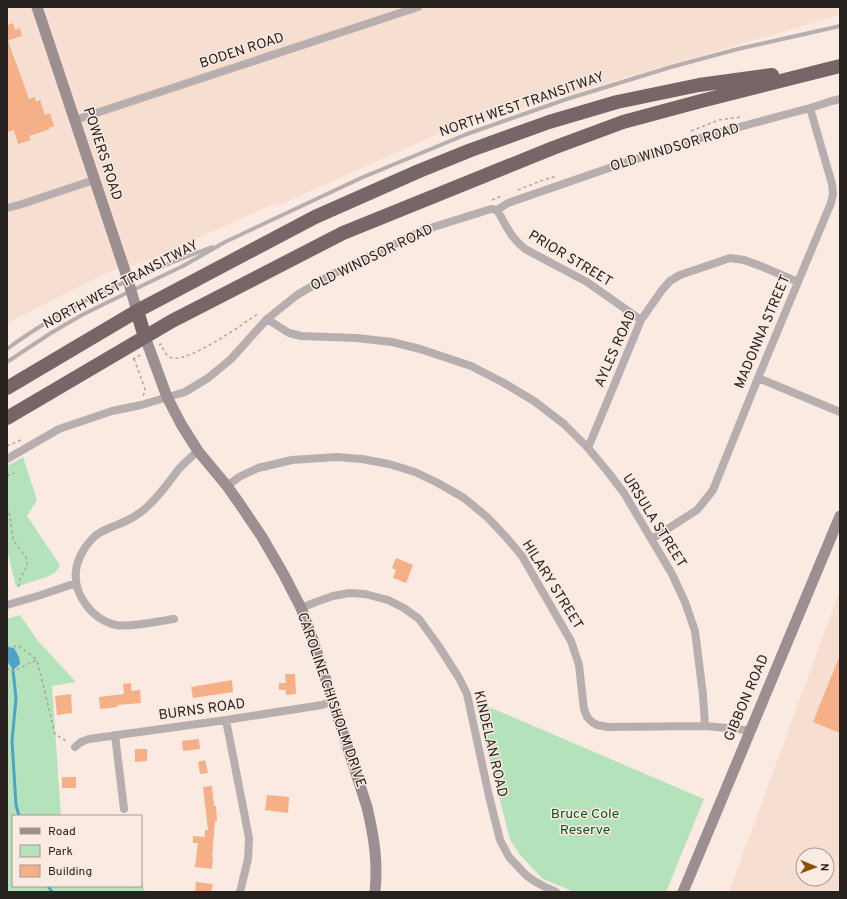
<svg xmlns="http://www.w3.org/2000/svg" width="847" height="899" viewBox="0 0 847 899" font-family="Overpass,sans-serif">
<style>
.built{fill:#f6ded1;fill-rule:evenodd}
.green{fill:#b4e2bb}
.water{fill:#4fa2c8}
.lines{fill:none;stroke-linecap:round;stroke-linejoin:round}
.stream{stroke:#4fa2c8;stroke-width:3}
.building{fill:#f5b087}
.path{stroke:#b0a49d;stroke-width:1.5;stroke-dasharray:3 3;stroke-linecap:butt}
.lane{stroke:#b7aeaf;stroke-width:4}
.street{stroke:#b7aeaf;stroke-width:8}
.secondary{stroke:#9b8f91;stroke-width:11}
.highway{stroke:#776668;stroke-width:14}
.labels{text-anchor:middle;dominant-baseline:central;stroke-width:3;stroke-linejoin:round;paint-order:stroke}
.street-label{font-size:14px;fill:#27221e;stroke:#faeae1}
.park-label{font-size:14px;fill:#0f5424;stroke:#faeae1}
</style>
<rect width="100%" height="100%" fill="#faeae1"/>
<path class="built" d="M7,7H840V15L449,129L277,206L276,203L141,263L110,271L7,323Z
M840,590V892H729ZM803,855H827V879H803Z"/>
<path class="green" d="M23,457L37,500L27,516L60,565L56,572L49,576L16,587L7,550V466Z
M20,615L38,641L76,682L52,686L61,816H13V886H141V878L145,892H7V619Z
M475,701L704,799L666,892H574L543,879L520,855L510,840Z"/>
<path class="water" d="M7,647L14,648L19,657L20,664L13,670L7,661Z"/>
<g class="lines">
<path class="stream" d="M13,670L16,699L12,741L16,805L19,816
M48,886L52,892"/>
</g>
<path class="building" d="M13,23L15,30L20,28L22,36L7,41V25Z
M7,41H8L29,99L35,97L36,102L40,100L45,115L50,113L54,126L49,128L50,129L29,136L31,140L18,144L14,130L7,132Z
M396,558L413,565L406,583L393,578L396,570L392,568Z
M840,655V733L813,722Z
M285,674H295L296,694L286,695V690H279V683H286Z
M232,680L233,692L193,698L191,687Z
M131,683V691L140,690L141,703L117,705V707L100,709L99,697L124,694L123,684Z
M71,694L72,713L57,715L55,696Z
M199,739L200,749L183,751L182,741Z
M135,749H147V761L135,762Z
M205,760L208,773L200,774L198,762Z
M62,777H76V788H62Z
M212,786L214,806H216L217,821H215L212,857H213L212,869L195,867L198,843H193V836L205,837V830H208L203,787Z
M267,795L289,797L288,813L265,810Z
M196,882L213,884L211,892H195Z"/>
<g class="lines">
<path class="path" d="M691,131L719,120L741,117
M518,190L543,180L557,176
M492,200L501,196
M159,345L161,344C163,349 166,356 172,358C190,362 243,324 259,313
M133,358L134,359L142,354
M134,359L145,389L144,394L143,396
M7,446L23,439
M7,476L14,473
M7,507L10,516L13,540L27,559V566L19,581V588
M7,647L19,646L37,660
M7,668L11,672L37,660L55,734L68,742"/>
<path class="lane" d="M7,349C69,303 140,274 212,247
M7,362L51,333L80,316L106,303L183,266L225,242L361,178L467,134L567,99L671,67L738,49L840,26"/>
<path class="street" d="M75,120L418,7
M7,208L22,204L94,180
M497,210C507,226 509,236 525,249L587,282L641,320
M267,319L289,333L301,336L357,338L392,342L420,349L471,366L504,383L534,401L564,424L588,448L608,472L624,493L672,574L685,602L695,631L703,695L705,726
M758,378L840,412
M588,448L641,320L662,290L670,281L680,275L730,258L744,260L763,267L798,282
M7,459L59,429L112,411L141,405L185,392L208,378L231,359L267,319L297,295L331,275L424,230L491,209L497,210L508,203L612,167L710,135L810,108L832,101L840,99
M227,486L239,477L258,468L292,460L337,457L362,459L389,464L415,472L438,483L464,498L487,517L506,537L522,556L571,641L579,665L583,701L584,709L587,717L592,722L597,725L608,727L705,726L738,729L750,731
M652,539L697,510L706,499L713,490L758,378L798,282L831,203L833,194L832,184L810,108
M7,605L41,595L76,583
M301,608L316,602L333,596L349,593L365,594L388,600L404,608L419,619L438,645L459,678L467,694L489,796L500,840L509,857L526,875L534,881L547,888L556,892
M174,619C158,621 131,628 116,625C93,620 73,595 76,571C77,560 84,547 92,539C100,530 113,527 124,522C133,518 142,512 149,505C160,495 169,482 178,470C184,463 191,457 198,451
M226,720L249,838L248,859L240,892
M115,735L124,809
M75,747L81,742L89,739L226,720L322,705L333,701"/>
<path class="secondary" d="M37,7L128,280L137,311
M145,337L167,397L181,424L198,451L227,486L239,503L262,537L284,575L301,608L313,640L367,807C374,837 378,861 375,892
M683,892L840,516"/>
<path class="highway" d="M137,311L145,337
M7,388L137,311L315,217L419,171L471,150L549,122L617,102L699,85L772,75
M7,418L172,321L343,233L553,148L623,122L701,101L840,66"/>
</g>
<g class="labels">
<g class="street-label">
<text transform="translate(242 51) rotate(-18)">BODEN ROAD</text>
<text transform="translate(522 105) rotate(-19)">NORTH WEST TRANSITWAY</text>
<text transform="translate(675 148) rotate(-17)">OLD WINDSOR ROAD</text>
<text transform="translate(102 154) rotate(72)">POWERS ROAD</text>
<text transform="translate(372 258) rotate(-26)">OLD WINDSOR ROAD</text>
<text transform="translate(570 259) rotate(31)">PRIOR STREET</text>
<text transform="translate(121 285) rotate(-28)">NORTH WEST TRANSITWAY</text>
<text transform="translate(763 332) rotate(-67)">MADONNA STREET</text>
<text transform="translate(616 349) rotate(-66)">AYLES ROAD</text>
<text transform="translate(654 521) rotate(58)">URSULA STREET</text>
<text transform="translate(552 585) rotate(58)">HILARY STREET</text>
<text transform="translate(747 698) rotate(-67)">GIBBON ROAD</text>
<text transform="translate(331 700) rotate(71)">CAROLINE CHISHOLM DRIVE</text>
<text transform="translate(202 710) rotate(-8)">BURNS ROAD</text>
<text transform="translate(490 744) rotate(77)">KINDELAN ROAD</text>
</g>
<g class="park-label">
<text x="585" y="814">Bruce Cole<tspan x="585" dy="16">Reserve</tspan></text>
</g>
</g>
<rect width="847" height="899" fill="none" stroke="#27221e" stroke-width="16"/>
<rect x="12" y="815" width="130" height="72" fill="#faeae1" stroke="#a69a93"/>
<rect x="20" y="828" width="20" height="6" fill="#9b8f91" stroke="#a69a93"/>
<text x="48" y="835" font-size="12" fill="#27221e">Road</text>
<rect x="20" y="845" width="20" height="12" fill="#b4e2bb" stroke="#a69a93"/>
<text x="48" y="855" font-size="12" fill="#27221e">Park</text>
<rect x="20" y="865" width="20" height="12" fill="#f5b087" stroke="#a69a93"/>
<text x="48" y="875" font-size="12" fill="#27221e">Building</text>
<g transform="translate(815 867) rotate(91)"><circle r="19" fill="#faeae1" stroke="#a69a93"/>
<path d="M0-3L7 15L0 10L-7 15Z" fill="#885100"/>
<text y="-6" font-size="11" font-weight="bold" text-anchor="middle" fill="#27221e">N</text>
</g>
</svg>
